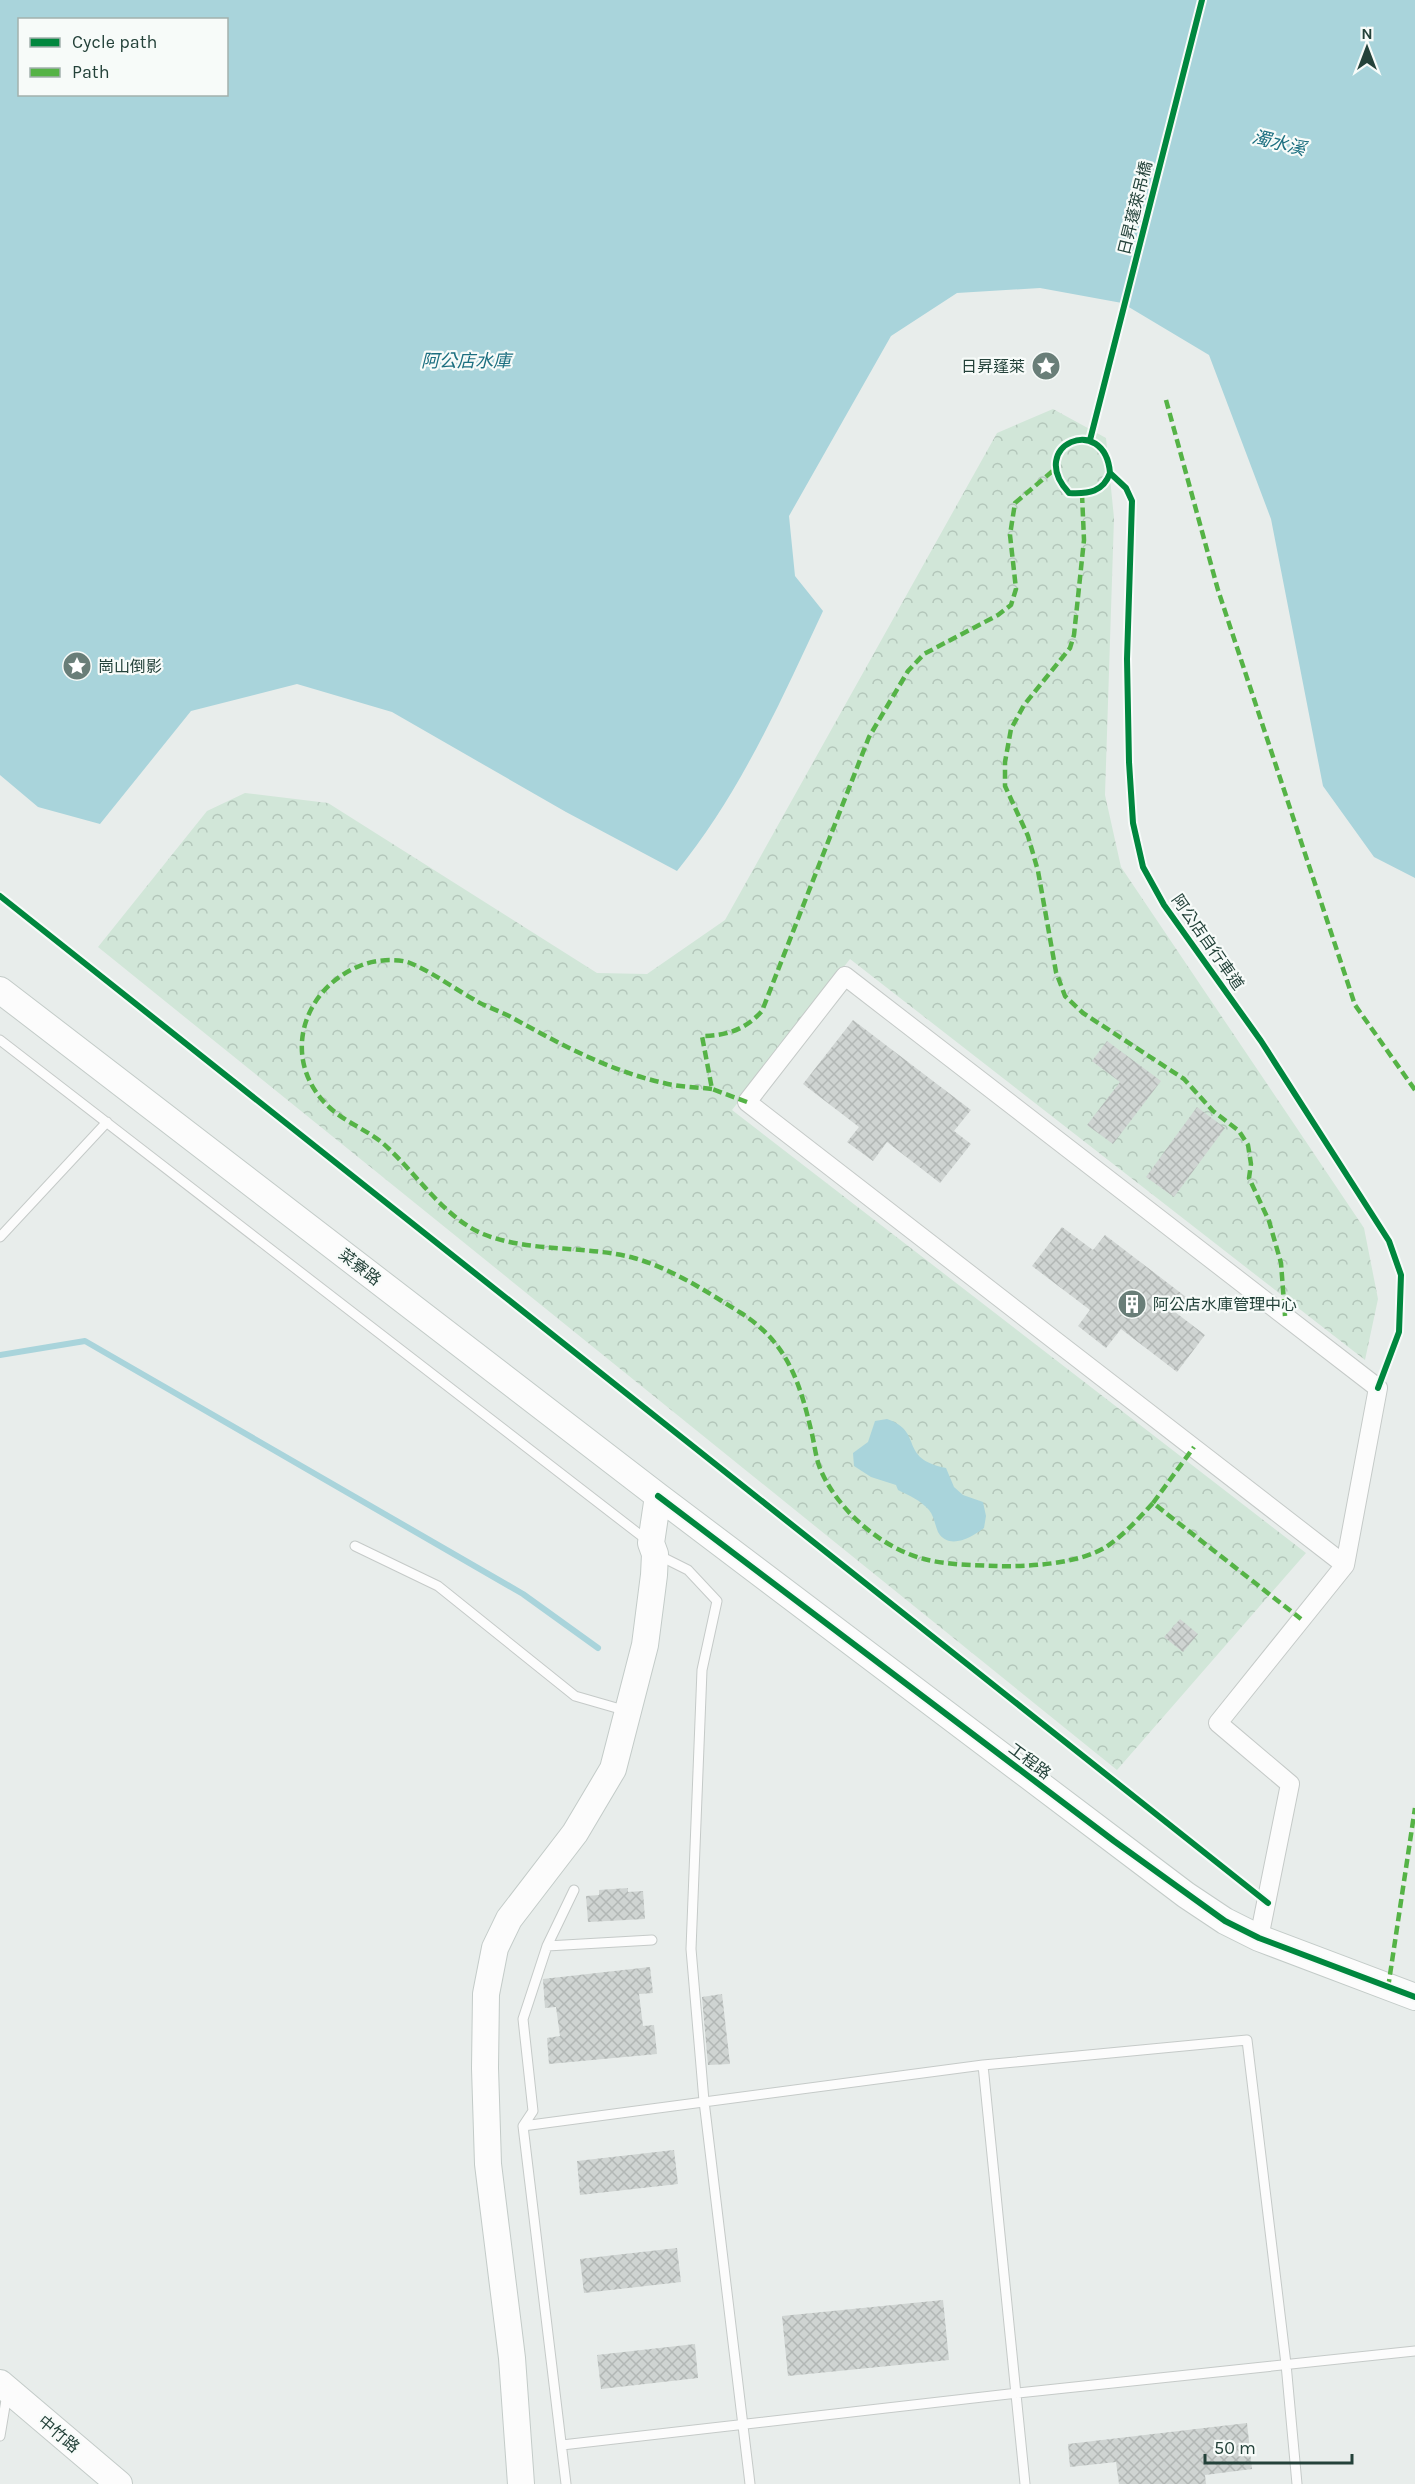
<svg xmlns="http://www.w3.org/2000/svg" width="1415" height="2484" viewBox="0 0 1415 2484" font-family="Karla,'Noto Sans TC',sans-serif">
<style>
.park{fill:url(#park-crowns)}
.water{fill:#a9d4db;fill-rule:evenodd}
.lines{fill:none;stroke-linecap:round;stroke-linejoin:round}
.stream{stroke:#a9d4db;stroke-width:6}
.building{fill:url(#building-cross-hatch)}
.lane-casing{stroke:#c5cac8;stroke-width:11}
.street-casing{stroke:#c5cac8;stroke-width:20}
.secondary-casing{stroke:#c3cbc8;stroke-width:28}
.lane{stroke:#fcfcfc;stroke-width:9}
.street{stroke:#fcfcfc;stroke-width:18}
.secondary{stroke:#fcfcfc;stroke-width:26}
.quiet{stroke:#55b346;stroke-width:4.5;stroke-dasharray:9 4.5;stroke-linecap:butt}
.cycleway-casing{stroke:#f7fbf9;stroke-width:10}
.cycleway{stroke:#00873e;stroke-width:6}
.labels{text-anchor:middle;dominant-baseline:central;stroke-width:4.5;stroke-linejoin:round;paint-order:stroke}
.street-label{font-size:16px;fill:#24423a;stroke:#f7fbf9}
.poi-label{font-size:16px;fill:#24423a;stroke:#f7fbf9;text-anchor:start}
.water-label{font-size:18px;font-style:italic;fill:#1c6f80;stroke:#f7fbf9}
</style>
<defs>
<pattern id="park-crowns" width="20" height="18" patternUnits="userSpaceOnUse" patternTransform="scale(1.5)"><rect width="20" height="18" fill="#d1e6d8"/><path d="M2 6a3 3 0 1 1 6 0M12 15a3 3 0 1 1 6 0" fill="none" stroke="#b3c6ba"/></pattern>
<pattern id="building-cross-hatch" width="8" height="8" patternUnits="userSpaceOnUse" patternTransform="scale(1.5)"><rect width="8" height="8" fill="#cfd4d2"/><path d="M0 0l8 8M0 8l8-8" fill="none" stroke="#b2b7b5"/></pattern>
</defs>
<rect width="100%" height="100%" fill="#e8edeb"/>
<path class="park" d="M1053,409L1106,438L1114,518L1105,795L1121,867L1364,1228L1378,1299L1365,1360L850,959L732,1110L1306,1553L1117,1770L98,947L207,811L245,793L328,803L597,973L647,974L725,920L997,433Z"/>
<path class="water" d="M0,0H1415V878L1374,857L1323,786L1271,519L1209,355L1122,303L1040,288L957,293L891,336L789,516L795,576L823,611C782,699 739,795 677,871L566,812L392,712L297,684L191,711L100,824L38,807L0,775ZM20,20H226V94H20Z
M887,1419C925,1432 897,1458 946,1468L954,1487L963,1495L983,1502L986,1516L984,1528C972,1537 949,1551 938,1532C935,1525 934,1516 929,1510C920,1500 910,1496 898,1490L896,1485L871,1477L854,1466L853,1453L868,1442L875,1421Z"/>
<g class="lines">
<path class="stream" d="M0,1355L85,1341L523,1594L598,1648"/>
</g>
<path class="building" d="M853,1020L971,1110L954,1131L971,1144L940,1183L887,1142L873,1161L847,1142L859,1127L803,1084Z
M1107,1041L1161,1081L1113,1144L1087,1125L1120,1082L1092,1061Z
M1197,1107L1225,1128L1174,1197L1146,1177Z
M1062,1227L1093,1250L1105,1235L1186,1297L1175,1312L1205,1335L1177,1372L1121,1329L1106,1348L1078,1326L1090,1310L1032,1266Z
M1180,1619L1198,1634L1183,1652L1164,1637Z
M628,1888V1892L643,1891L645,1919L588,1922L586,1896L599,1895V1890Z
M650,1967L653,1993L639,1994L643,2026L654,2025L657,2054L549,2064L547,2038L560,2036L556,2007L545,2008L543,1979Z
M722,1994L730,2064L708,2065L702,1997Z
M674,2150L678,2184L580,2195L577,2161Z
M677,2248L681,2282L584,2293L580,2259Z
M943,2300L949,2360L788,2376L782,2316Z
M695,2344L698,2378L601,2389L597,2355Z
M1247,2423L1252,2469L1205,2475L1206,2484H1119L1116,2462L1070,2467L1068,2444Z"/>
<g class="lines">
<g class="lane-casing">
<path id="lane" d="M0,1040L648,1541
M0,1237L107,1122
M355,1546L438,1586L575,1696L627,1711
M658,1555L688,1570L717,1601L702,1670L691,1949L704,2101L750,2484
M547,1946L652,1940
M983,2065L1025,2484
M523,2126L533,2111L523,2019L547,1946L574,1890
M0,2436L7,2394
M562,2445L1018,2393L1415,2351
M566,2484L523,2126L983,2065L1247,2040L1286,2364L1297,2484"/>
</g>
<g class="street-casing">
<path id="street" d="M1259,1938L1290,1784L1218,1723L1345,1565L1378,1388L845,976L747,1102L1345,1565"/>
</g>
<g class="secondary-casing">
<path id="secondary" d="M0,990L658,1496L1186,1895L1225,1921L1259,1938L1415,1997
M0,2383L119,2484
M521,2484L512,2358L488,2164L485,2068L486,1994L495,1948L509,1919L575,1833L613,1769L645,1645L654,1575L655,1554L651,1543L658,1496"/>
</g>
<use href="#lane" class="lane"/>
<use href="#street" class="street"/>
<use href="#secondary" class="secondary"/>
<path class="quiet" d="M1166,400L1218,590L1355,1005L1415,1090
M1082,494L1084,540L1074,635L1070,648L1024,705L1011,729L1005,762V786L1028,836L1038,871L1056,972L1065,996L1083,1013L1184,1079L1213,1111L1239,1131L1248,1145L1251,1164L1249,1178L1269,1221L1281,1263L1285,1316
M712,1089C696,1087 679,1087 664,1083C609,1071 558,1043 509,1016C497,1010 484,1006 473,999C452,987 432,972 410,963C397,958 375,960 362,965C301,988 280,1061 329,1107C347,1124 371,1131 388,1148C418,1176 445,1218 483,1234C530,1253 586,1245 634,1258C673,1269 707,1292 741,1313C788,1343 800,1383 812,1434C815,1447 816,1461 822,1473C840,1512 882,1548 924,1559C946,1565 973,1565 996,1566C1028,1567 1078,1564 1106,1547C1124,1535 1139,1518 1153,1503L1301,1619
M747,1102L712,1089L702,1036C727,1036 746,1029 762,1011L869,737L908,671L924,654L998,615L1011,605L1016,589L1010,535L1015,503L1055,469
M1153,1503L1194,1447
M1388,1988L1415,1808"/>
<g class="cycleway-casing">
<path id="cycleway" d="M1090,440L1202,0
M1110,473C1103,492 1089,494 1069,493C1025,445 1105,412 1110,473L1126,488L1132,501L1127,659L1129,762L1133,823L1143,867L1164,905L1261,1041L1389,1241L1401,1275L1399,1332L1378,1388
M0,896L1268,1903
M658,1496L1114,1841L1225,1921L1259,1938L1415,1997"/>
</g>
<use href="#cycleway" class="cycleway"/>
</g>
<defs>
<g id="sight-disc" transform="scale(1.5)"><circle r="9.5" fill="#697e78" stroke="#f7fbf9"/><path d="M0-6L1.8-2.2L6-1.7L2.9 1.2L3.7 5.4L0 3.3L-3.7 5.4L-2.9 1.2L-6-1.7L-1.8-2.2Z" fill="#fff"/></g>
<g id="building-disc" transform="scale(1.5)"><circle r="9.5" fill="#697e78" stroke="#f7fbf9"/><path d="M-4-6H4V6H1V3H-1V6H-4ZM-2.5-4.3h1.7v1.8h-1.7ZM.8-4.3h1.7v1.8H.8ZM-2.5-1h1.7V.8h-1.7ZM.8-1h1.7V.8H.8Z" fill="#fff"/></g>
</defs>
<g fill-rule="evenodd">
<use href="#sight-disc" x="1046" y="366"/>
<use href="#sight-disc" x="77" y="666"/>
<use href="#building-disc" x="1132" y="1304"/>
</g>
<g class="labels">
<g class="street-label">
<text transform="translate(1135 208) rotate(-76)">日昇蓬萊吊橋</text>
<text transform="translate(1208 942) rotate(55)">阿公店自行車道</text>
<text transform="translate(360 1267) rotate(38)">菜寮路</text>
<text transform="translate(1030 1761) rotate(37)">工程路</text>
<text transform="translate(59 2434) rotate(40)">中竹路</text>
</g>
<g class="poi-label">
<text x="1025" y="366" text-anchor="end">日昇蓬萊</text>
<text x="98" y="666">崗山倒影</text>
<text x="1153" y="1304">阿公店水庫管理中心</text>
</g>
<g class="water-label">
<text transform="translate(1279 143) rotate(14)">濁水溪</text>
<text x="466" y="361">阿公店水庫</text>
</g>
</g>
<rect x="18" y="18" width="210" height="78" fill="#f7fbf9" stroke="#a3b1ad" stroke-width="1.5"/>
<rect x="30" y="38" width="30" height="9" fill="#00873e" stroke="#a3b1ad" stroke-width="1.5"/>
<text x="72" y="48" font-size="18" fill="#24423a">Cycle path</text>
<rect x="30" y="68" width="30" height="9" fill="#55b346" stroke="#a3b1ad" stroke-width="1.5"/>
<text x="72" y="78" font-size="18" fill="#24423a">Path</text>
<g transform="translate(1367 48)" stroke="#f7fbf9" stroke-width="4.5" paint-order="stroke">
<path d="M0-4.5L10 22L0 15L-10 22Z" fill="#24423a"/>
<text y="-9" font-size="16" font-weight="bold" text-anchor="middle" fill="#24423a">N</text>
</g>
<path d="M1205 2454v9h147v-9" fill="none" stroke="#24423a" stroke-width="3"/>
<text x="1214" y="2454" font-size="18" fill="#24423a" stroke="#f7fbf9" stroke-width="4.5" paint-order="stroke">50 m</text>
</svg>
